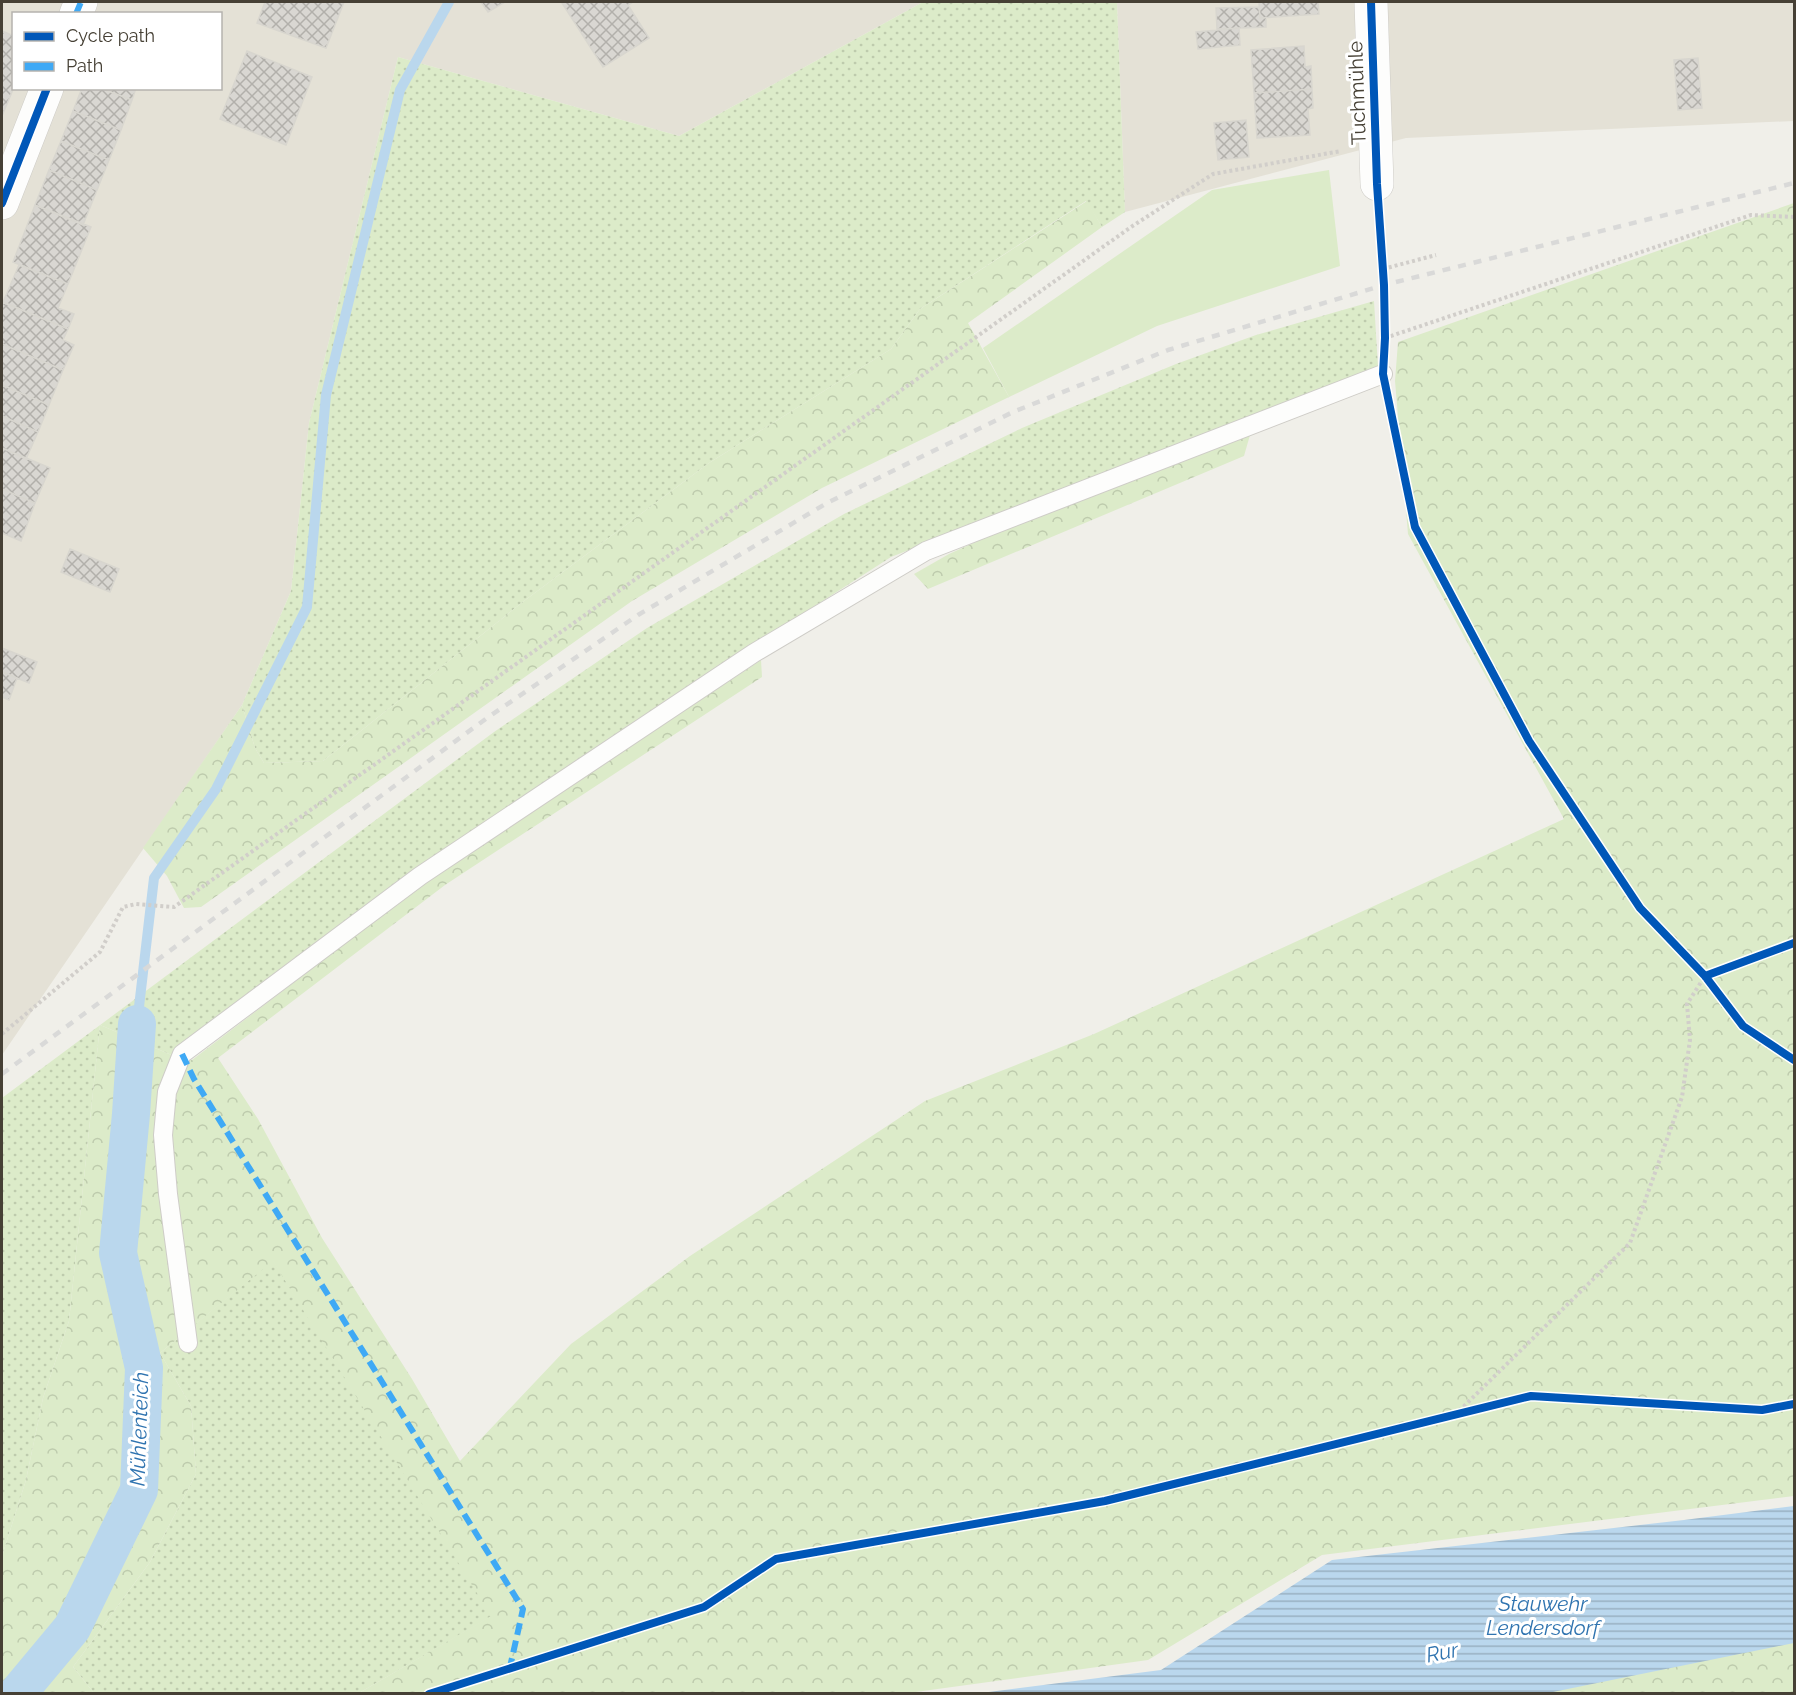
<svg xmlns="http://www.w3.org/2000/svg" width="1796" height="1695" viewBox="0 0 1796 1695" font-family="Raleway,sans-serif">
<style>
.residential{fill:#e4e1d6;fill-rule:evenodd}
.grass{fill:url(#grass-dots)}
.forest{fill:url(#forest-crowns)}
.green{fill:#dcebc9}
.water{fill:url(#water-rules)}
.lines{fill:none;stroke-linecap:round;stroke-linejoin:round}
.stream{stroke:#bad7ed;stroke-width:10}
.canal{stroke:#bad7ed;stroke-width:38}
.building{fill:url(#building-cross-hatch);stroke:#d8d6cf;stroke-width:1.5}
.lane-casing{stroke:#ceccc7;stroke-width:20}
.street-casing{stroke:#ceccc7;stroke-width:34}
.path{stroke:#d1ceca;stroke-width:4;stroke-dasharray:3 3;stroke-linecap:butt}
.lane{stroke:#fdfdfc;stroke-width:18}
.street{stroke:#fdfdfc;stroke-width:33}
.rail{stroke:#d9d9d8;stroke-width:4.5;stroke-dasharray:8 8;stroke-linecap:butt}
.quiet{stroke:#3fa9f5;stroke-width:6;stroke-dasharray:12 6;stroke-linecap:butt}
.cycleway-casing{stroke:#fff;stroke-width:11}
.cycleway{stroke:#0057b8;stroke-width:8}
.labels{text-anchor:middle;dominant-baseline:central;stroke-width:6;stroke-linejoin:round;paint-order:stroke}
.street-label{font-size:20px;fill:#464035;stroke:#fff}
.water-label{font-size:21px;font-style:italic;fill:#3074b0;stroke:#fff}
</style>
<defs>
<pattern id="grass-dots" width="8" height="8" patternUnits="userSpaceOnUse" patternTransform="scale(1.5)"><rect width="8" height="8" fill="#dcebc9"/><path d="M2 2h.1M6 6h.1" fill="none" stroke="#becbad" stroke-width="1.8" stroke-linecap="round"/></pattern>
<pattern id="forest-crowns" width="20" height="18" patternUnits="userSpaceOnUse" patternTransform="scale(1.5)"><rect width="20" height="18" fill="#dcebc9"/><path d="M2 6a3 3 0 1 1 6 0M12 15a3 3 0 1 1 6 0" fill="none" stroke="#becbad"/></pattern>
<pattern id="water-rules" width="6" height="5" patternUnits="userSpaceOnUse" patternTransform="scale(1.5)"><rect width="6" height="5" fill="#bad7ed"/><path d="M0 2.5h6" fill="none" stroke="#99b0c1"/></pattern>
<pattern id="building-cross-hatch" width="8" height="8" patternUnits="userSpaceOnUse" patternTransform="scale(1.5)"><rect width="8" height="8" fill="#d9d7d2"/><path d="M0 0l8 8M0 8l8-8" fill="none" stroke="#b2b0ab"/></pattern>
</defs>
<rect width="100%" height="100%" fill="#f0efe9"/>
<path class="residential" d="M2,2H923L679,136L398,57L309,423L291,591L242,705L2,1055ZM14,14H220V88H14Z
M1117,2H1794V121L1406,138L1125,212Z"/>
<path class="grass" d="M923,2H1117L1125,212L1102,227L1086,201L920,309L891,349L709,463L524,601L323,761L264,763L255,748L242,705L291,591L309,423L398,57L679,136Z
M1374,301L1378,367L891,557L703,678L424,862L174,1056L100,1025L69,1321L43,1398L26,1480L2,1556V1098L494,732L647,628L844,514L1022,428L1176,364L1256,335Z
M273,1260L492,1616L359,1693H94L73,1667L150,1562L196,1474L191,1406L160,1353Z"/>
<path class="forest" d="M1087,201L1102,227L968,323L1009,397L822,488L632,601L201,907L184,908L167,876L143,848L242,705L255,748L264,763L323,761L524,601L709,463L891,349L920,309Z
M1794,203V1496L1322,1555L1148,1660L901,1694L359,1693L491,1616L273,1261L160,1353L191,1406L196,1474L150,1562L73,1667L94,1693L2,1694V1556L26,1480L43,1398L69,1321L100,1025L174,1056L192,1060L428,880L761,660L762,677L445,885L218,1058L258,1119L322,1238L412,1379L460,1461L571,1344L690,1256L925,1101L1094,1034L1564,819L1408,534L1395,381L1398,342Z
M1250,435L1244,456L928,589L914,574L949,554L1053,507L1163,469Z
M1794,1641V1693L1519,1694Z"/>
<path class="green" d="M1329,170L1340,266L1157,326L1009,397L983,348L1212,190Z"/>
<path class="water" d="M1794,1506V1643L1548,1693H981L1161,1670L1332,1560L1684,1520Z"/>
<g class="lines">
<path class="stream" d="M137,1024L154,878L216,789L307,607L326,395L400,90L449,2"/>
<path class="canal" d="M17,1694L72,1628L139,1490L144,1368L118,1253L131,1114L137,1024"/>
</g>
<path class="building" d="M265,2H344L326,48L257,23Z
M481,2H505L488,12Z
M564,2H633L628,5L649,38L603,67L562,3Z
M1259,2H1318L1319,14L1260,18Z
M1259,7L1260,18H1266V27L1217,29L1216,8Z
M1239,28L1240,45L1198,49L1196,32Z
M2,31L14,36V87L2,116Z
M1304,46L1305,67L1311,66L1312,89L1254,93L1251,50Z
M247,51L312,77L286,145L220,119Z
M1698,58L1702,108L1678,110L1674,60Z
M82,88H100L132,100L121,130L73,111Z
M100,88H136L132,100Z
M1312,89L1313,108L1308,109L1310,135L1257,138L1254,93Z
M73,111L121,130L109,160L61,141Z
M1246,120L1249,157L1218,160L1214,123Z
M61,141L109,160L97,190L49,170Z
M49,170L97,190L83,225L35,205Z
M35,205L91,227L68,284L13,262Z
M19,265L68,284L58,308L74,314L68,329L3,302Z
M2,302L68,329L63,340L74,345L63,370L2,344Z
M2,344L63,370L49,405L2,385Z
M2,385L49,405L38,432L2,416Z
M2,416L38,432L26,459L2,448Z
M2,448L50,468L35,503L2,489Z
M2,489L35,503L21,541L2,533Z
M70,549L119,569L110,592L61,572Z
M2,648L37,662L29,683L2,672Z
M2,672L17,678L9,700L2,697Z"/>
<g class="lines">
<g class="lane-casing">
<path id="lane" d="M188,1343L168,1194L163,1135L167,1092L182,1054L420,876L754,653L926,551L1383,374"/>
</g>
<g class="street-casing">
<path id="street" d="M1371,2L1377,184
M76,14L81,2
M2,203L47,88"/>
</g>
<path class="path" d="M1383,269L1436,255
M1385,338L1751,215L1794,217
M2,1034L100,952L123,907L136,904L174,907L1131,227L1213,174L1341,151
M1455,1415L1630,1243L1682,1097L1690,1040L1687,1004L1705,976"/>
<use href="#lane" class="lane"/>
<use href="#street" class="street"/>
<path class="rail" d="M2,1074L487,718L638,615L827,503L1013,412L1168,350L1384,285L1794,183"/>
<path class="quiet" d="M76,14L81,2
M182,1054L194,1079L523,1609L510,1667"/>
<g class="cycleway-casing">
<path id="cycleway" d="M1371,2L1377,184L1384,285L1385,338L1383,374L1415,527L1529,741L1640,908L1705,976L1743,1026L1794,1060
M2,203L47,88
M1705,976L1794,943
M429,1694L704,1607L776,1559L1105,1501L1531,1396L1762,1410L1794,1404"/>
</g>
<use href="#cycleway" class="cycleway"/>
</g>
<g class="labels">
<g class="street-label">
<text transform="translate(1357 93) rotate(-92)">Tuchmühle</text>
</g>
<g class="water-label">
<text transform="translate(139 1429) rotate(-88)">Mühlenteich</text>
<text x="1543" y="1603">Stauwehr<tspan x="1543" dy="24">Lendersdorf</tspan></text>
<text transform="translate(1442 1652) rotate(-11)">Rur</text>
</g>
</g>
<rect width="1796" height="1695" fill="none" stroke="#464035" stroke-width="6"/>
<rect x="12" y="12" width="210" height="78" fill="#ffffff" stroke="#b5b3ae" stroke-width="1.5"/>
<rect x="24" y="32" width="30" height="9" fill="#0057b8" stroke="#b5b3ae" stroke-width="1.5"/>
<text x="66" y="42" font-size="18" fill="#464035">Cycle path</text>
<rect x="24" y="62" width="30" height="9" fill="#3fa9f5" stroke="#b5b3ae" stroke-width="1.5"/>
<text x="66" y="72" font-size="18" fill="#464035">Path</text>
</svg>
